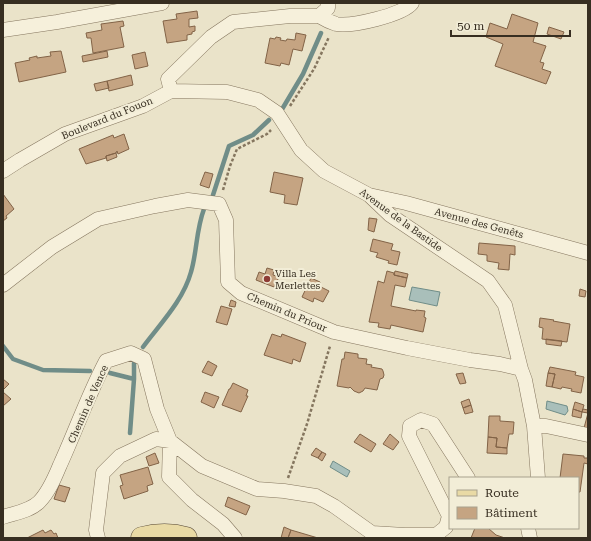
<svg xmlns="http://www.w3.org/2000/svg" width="591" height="541" viewBox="0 0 591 541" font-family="'Roboto Serif',serif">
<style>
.water{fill:#a9bfba;stroke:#708d88}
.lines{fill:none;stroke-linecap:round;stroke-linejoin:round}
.stream{stroke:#708d88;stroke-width:4.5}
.building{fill:#c5a482;stroke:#826347}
.minor-casing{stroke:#85765f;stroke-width:15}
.primary-casing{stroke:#534533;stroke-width:23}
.path{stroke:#85765f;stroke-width:2.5;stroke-dasharray:3 2;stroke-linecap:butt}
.minor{stroke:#f6f0db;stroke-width:14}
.primary{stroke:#e9daa5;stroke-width:22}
.poi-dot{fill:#8e3c35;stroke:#f2edd7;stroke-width:1.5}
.labels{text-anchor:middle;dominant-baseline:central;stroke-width:4;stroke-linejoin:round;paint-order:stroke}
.street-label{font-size:10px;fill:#372e21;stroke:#f2edd7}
.poi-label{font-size:10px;fill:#372e21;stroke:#f2edd7;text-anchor:start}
</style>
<rect width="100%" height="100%" fill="#eae3c9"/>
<path class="water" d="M412,287L440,292L437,306L409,300Z
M547,401L567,406L568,411L565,415L546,409Z
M333,461L350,471L347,477L330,467Z"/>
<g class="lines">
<path class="stream" d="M281,111L303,74L321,33
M213,195L229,146L253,135L269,120
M3,346L13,359L43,370L90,371
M143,347C160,324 183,301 191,272C197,252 196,230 204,209
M110,373L134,379
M130,433L134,379V363"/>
</g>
<path class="building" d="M197,11L198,18L189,19V27L195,26V31L192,32V34L187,35V40L167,43L163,21L177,19L176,14Z
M512,14L538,23L533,42L546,46L540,62L544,63L542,69L551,72L546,84L495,66L503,44L486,37L490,23L507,29Z
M123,21L124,26L120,27L124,47L93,53L91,38H87L86,33L102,30L101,24Z
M549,27L564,32L561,39L547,34Z
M296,33L306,35L302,51L293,49L289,65L281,63L280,66L265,63L270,38L275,39L276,37L281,38L280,40L286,41L287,39L295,40Z
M61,51L66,72L19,82L15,63L30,60L29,58L37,56V58L51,56L50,52Z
M107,51L108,57L83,62L82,56Z
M145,52L148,66L135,69L132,55Z
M131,75L133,85L109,91L107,81Z
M107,81L109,88L96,91L94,84Z
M124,134L129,149L118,154L117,151L116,153L106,156V158L86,164L79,149L113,135L114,138Z
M116,153L117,157L107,161L106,156Z
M205,172L213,174L209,188L200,185Z
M274,172L303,178L297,205L284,203L285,195L270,192Z
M3,194L14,209L6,216L7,218L3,221Z
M369,218L377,219L374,232L368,230Z
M373,239L393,244L391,250L400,252L397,265L388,263L389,261L376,257L378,253L370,251Z
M479,243L515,246V255L510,254L509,270L498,269L499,263L487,261V255L478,254Z
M267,268L274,270L273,275L279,277L274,287L256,280L259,272L265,274Z
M387,271L394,273V275L407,278L405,287L395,285L391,306L416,311V310L425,311L424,317L426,318L423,332L391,325L390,329L378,327L379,323L369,322L378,281L384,283Z
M395,271L408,274L407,278L394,275Z
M311,278L320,282L319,286L329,291L323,302L314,298L313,302L302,297Z
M580,289L586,291L585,297L579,296Z
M231,300L236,302L235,307L229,306Z
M221,306L232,309L227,325L216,322Z
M540,318L554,320L553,321L570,324L567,342L542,339L543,328L539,327Z
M272,334L281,337L282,334L306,343L300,362L293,359L292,364L264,355Z
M546,339L562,341L561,346L546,344Z
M345,352L358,354V358L367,359L366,364L372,365L371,367L382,369L383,371L384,375L383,378L380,379L377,390L365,388L363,391L359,393L354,391L350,387L349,388L337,386L342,359H344Z
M208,361L217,366L212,376L202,372Z
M550,367L576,372L575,375L584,377L581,393L571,391L572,389L562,387L561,389L552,387L555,374L548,373Z
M463,373L466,383L460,384L456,374Z
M548,373L555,374L552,387L546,386Z
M3,379L9,384L3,390Z
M233,383L248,390L246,396H248L241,412L222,405L229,389H230Z
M3,392L11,399L3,406Z
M205,392L219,397L214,408L201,402Z
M469,399L471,405L463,408L461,402Z
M575,402L584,405L582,412L573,409Z
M471,405L473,412L465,414L463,408Z
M573,409L582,412L581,418L572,416Z
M583,409L588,410V428H584L588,413L582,412Z
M489,416H500V421L514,422L513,434H509L507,448L496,447L497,438L488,437Z
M360,434L376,444L371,452L354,442Z
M390,434L399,442L393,450L383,444Z
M488,437L497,438L496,447L507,448V454L487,453Z
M316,448L322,452L318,458L311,455Z
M322,452L326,454L322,461L318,458Z
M155,453L159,463L149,466L146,457Z
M563,454L584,456V458H588V464L584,463L580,492H578V478H560Z
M148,467L153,484L147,486L148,491L124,499L120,486L123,485L120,475Z
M59,485L70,488L65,502L54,499Z
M228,497L250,506L246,515L225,506Z
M284,527L291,530L288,538H281Z
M475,528H488L496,535L505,538H471Z
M43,530L45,533L51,530L54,534L56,533L58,538H27Z
M291,530L318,538H288Z"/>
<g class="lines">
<g class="minor-casing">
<path id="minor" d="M328,3V8L319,16H290L233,22L211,37L168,79L171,91L227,92L258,100L277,113L301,150L324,171L369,195L390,215L488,281L505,305L521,369L525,380L534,426L538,478
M319,16C324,19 330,22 336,24C351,27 403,15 412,3
M3,30L57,22L162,3
M3,171L20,160L65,134L143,106L171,91
M369,195L406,203L588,253
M3,285L52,247L98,219L155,206L188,200L219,204L226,220L228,282L241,293L334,332L407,348L470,360L500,364L521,369
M534,426H546L588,435
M3,517C15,513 30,511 39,502C49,492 55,477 60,465C76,430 88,395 106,361L131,353L144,359L157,409L170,441L169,477L192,500L223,524L235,538
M528,528L530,538
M98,538L96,530L103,473L120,456L156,439L170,441L202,466L257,489L284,491L316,496L334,506L372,533L405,535H436L446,527L449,516L409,436L410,426L421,420L433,424L468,478"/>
</g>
<g class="primary-casing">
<path id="primary" d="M142,538C157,534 172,534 186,538"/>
</g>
<path class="path" d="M290,106L314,69L329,37
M223,190L230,166L237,149L267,134L271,130
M288,478L307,424L330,346"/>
<use href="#minor" class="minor"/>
<use href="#primary" class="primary"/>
</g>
<circle class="poi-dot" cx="267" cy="279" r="4"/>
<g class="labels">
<g class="street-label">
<text transform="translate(107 118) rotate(-22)">Boulevard du Fouon</text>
<text transform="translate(401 220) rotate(36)">Avenue de la Bastide</text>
<text transform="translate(479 223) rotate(15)">Avenue des Genêts</text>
<text transform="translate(287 312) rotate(23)">Chemin du Priour</text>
<text transform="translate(88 404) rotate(-66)">Chemin de Vence</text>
</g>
<g class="poi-label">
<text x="275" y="273">Villa Les<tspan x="275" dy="12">Merlettes</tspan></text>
</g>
</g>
<rect width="591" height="541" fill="none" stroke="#372e21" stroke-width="8"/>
<rect x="449" y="477" width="130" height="52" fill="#f2edd7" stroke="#a7a18e"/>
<rect x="457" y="490" width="20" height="6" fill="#e9daa5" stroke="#a7a18e"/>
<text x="485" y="497" font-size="12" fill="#372e21">Route</text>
<rect x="457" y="507" width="20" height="12" fill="#c5a482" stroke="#a7a18e"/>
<text x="485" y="517" font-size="12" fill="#372e21">Bâtiment</text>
<path d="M451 30v6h119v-6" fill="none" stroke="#372e21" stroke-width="2"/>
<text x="457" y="30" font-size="12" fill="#372e21" stroke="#f2edd7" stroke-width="3" paint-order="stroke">50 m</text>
</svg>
